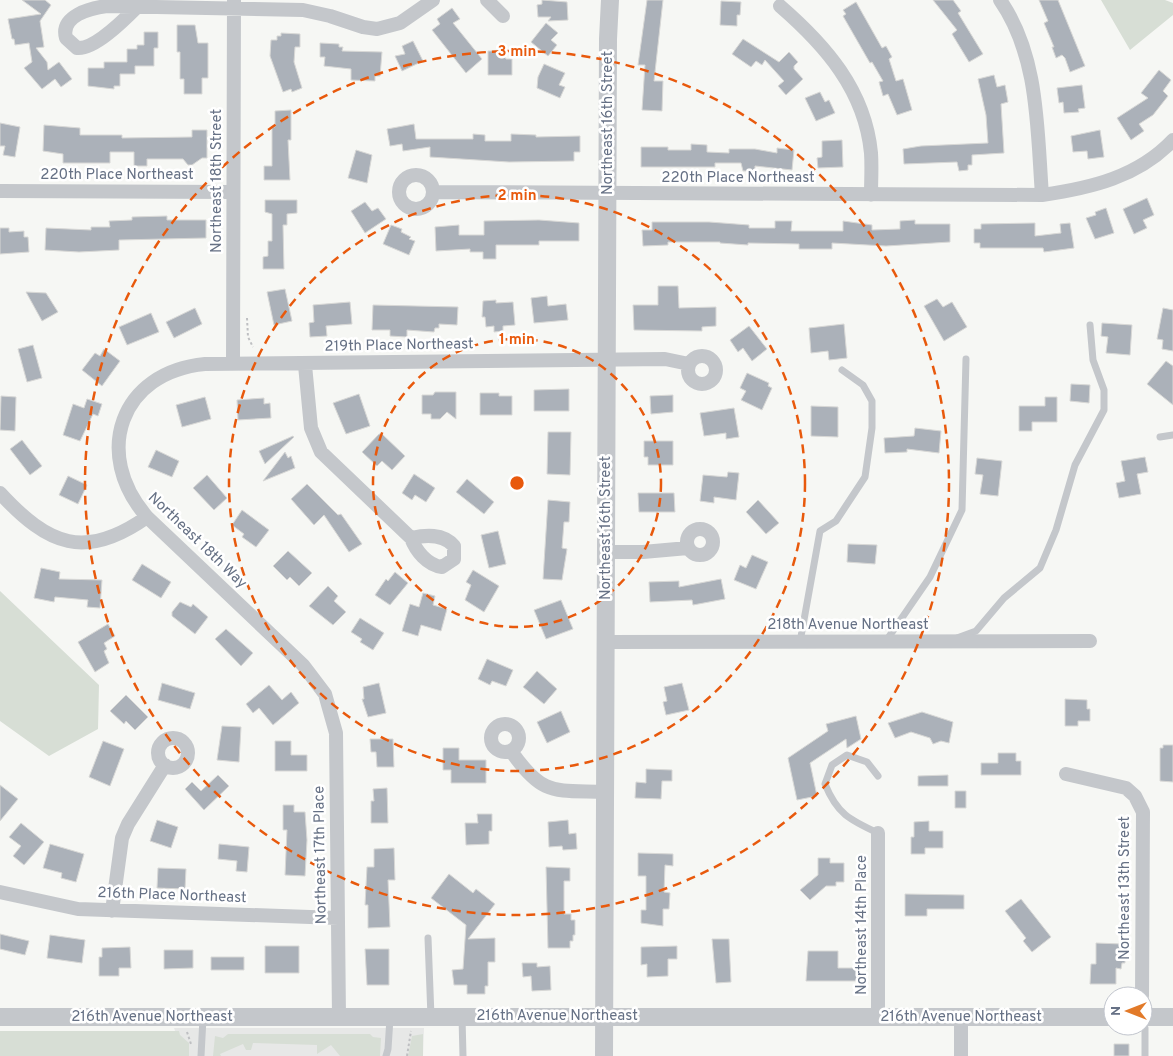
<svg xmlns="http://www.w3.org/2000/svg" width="1173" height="1056" viewBox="0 0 1173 1056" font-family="Overpass,sans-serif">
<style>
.built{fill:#e7e8e7}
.green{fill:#d7ded5}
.building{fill:#abb1b9;stroke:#d8d8d6}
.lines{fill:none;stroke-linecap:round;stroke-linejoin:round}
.path{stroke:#bebfc2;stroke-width:2;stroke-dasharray:2.5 2.5;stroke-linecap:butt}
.service{stroke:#c4c7cb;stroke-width:7}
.minor{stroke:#c4c7cb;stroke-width:14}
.tertiary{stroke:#c4c7cb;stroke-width:18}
.ring{fill:none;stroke:#e8590c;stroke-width:2.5;stroke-dasharray:9 6}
.labels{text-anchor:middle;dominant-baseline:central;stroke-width:5;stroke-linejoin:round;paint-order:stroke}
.street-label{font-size:15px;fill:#667185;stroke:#fff}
.centre{fill:#e8590c;stroke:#fff;stroke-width:2.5}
.ring-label{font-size:15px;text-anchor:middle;font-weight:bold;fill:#e8590c;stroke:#fff;stroke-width:5;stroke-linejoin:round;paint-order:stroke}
</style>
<rect width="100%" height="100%" fill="#f6f7f4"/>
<path class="built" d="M174,1028H424L423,1056H184Z"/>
<path class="green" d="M1101,0H1165L1173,3V15L1130,50Z
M0,591L99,685L98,729L49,756L0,721Z
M0,1031H179L180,1035L189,1043V1056H0Z
M228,1034H370L373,1037L381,1038L380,1056H340L331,1045L317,1054V1045L253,1043L251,1050H246L243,1044L220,1054L221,1056H213L215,1036L223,1038Z
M423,1034V1056H408L412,1036Z"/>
<path class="building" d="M22,0H45L51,5L40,21L44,47L36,48L47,62L48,70L59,62L72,79L61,87L55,79L42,89L24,68L32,62L29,43L15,45L14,39H12L8,19L41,14Z
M542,0L567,2L568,20L548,21L551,17H538L537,5L542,4Z
M647,0H663L654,81H663L662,111L642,110L645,65H638Z
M933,0H953L961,11L958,13L983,54L969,62L952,34L957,30Z
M1039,0H1058L1085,66L1070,72L1065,58L1062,55L1056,58L1052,47H1054L1044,23L1048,21Z
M721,1L741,2L740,15H737V26L720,25Z
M856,2L882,48L886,46L892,57L889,59L896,81L903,79L912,110L897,115L888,94L883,96L879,82L883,81L872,62L870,63L843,16L846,14L843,10Z
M452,8L460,19L453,23L482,59L466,73L432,30L440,24L437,19Z
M546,23L558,33L551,40L557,45L548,56L531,42Z
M177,25H195L198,43H208V78H202V94H184V79H180V52H177Z
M144,32H158V48H154V66H135V74H120V86H114V89L88,86V68H104V62H127V49H137V45H144Z
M281,33L300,34V47H295L294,62L302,88L292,92L291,89L283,92L270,56L271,40H277V36H281Z
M743,39L779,62L789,52L798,62L794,66V69L803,79L786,95L778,86L784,81L765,60L762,65L756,61L751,67L732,54Z
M413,41L423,61L402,71L395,56L405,54L402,46Z
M320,43L339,44V47H343L342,51L382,52L380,76H375V81L351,80V69L324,66L325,57H320Z
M488,51H503L506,59H512V75H488Z
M544,64L565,73L559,85L565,87L560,98L537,88L538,77Z
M1159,70L1171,80L1163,91L1168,96L1153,115L1139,124L1144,131L1131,140L1117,118L1148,98L1141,93Z
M994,75L997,87L1005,85L1008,102L1001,104L1004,153L972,155V165H968V170L959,171L957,162L904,164L903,149L921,146L988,143L986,115L978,79Z
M1082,85L1085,108L1078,109L1079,112L1064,113L1063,102L1059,103L1057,88Z
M820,92L825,102L829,100L835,113L816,121L805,98Z
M291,110V140H288L290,180H264V166H272V127H275V111Z
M0,123L20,127L15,157L3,155L5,146H0Z
M414,124L416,139H473V134L485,135V141H511V134L536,135V137L580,136V152H574V161L509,162L430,157V147L403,151L402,144L390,146L387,129Z
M44,125L80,128V135H122V138L192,137V130H207V158H202L192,165H188L183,159H147V166H134V152H110V163H63V154L43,151Z
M1100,130L1104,157L1088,159L1087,151L1073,152L1071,136Z
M842,140L843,167L818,168L817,158L822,157V141Z
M691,144L707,145V152L729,153V149H755L777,153V148L794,150L792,170L755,166V171H743L741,163H715V167H641V147H668V150H691Z
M356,150L372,155L367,183L348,178Z
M1147,198L1154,215L1143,220L1147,228L1134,234L1123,209Z
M265,200H297V213L287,214V225H283L284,269H263V257L268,256V241H272V214L265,212Z
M365,202L372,211L378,208L386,219L365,233L351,211Z
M1106,208L1114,233L1095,239L1086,218L1096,215L1095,212Z
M167,216V220H206V238L119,240V250L79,252L45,250L46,228L91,230V227H110L109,221L132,220V217Z
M539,220L579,223V241H539V245H496V259H483V252H470V249L436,251L435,227L459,225V235H484V221Z
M915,220V224H950V242L886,246L832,243V249H799V244L748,243V245L720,243V242H668V245L643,246L642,230H652V222H709L749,225V228H775V221H792L791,231H843V221L872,225V230L900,229V221Z
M1035,223V236L1061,233L1060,224L1070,223L1074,248L1044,252L1043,248H980V243H974V229H981V224Z
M391,225L402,229L401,232L411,237L409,239L415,241L409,255L383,244Z
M0,228H9V232L24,231V237H28L29,252L0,254Z
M658,286H678L679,308L716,307V326L702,327V331L634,330L633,305H658Z
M285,289L292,321L274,325L267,292Z
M26,292L46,293L58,312L42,321Z
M547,296L548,306L566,304L568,320L534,323L531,298Z
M937,299L943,307L952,302L967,327L944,341L924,306Z
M496,300V303L513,302L515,325L503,326V331L494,332V326L486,327L485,317H482L483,301Z
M350,302L352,324L326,326L327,336L310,337L309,323L314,322L313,305Z
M373,305L458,307L457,325L439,324V328H435L434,332L407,330V337L390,336V330H372Z
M195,308L202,324L174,338L166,322Z
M1163,308L1173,310V351L1162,349L1163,340L1157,339Z
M151,313L159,332L127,345L119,327Z
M1102,323L1132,325L1130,355L1106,353L1108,337L1101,336Z
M844,324L847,358L829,360L828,351L811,353L809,328Z
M749,326L767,349L752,361L743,348L738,352L730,340Z
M33,345L42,378L27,382L18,349Z
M104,349L120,361L102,386L82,370L95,353L100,356Z
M1166,361L1173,366V405L1147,384Z
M747,373L769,383L768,386L772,388L762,410L741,400L746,391L740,388Z
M1071,384L1090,385L1089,403L1070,401Z
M569,389V411H534V390Z
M435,392H456V419L447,412L440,419H431V414H422V395H433Z
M480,393H499V396H512V415H480Z
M359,394L370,426L346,434L333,403Z
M673,395V412L651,414L650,396Z
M1,396L16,397L15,431L0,430Z
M205,397L211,419L182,427L176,405Z
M1045,397H1057V422H1032V431H1019V406H1045Z
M264,398V404L270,403L271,418L238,420L237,400Z
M87,399L102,404L98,416L93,414L80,441L63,435L73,404L84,408Z
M811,406L838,407V437L811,436Z
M734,408L739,437L726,439V433L704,436L700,413Z
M915,428L941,431L939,453L907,449V452L885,453L884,438L914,436Z
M548,432H571L570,475L547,474Z
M379,434H382L405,456L392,470L382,461L377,466L362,452Z
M293,436L294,437L265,464L259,451Z
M22,440L42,466L30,475L10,449Z
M644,441H673V465H648V457H644Z
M156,450L179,461L172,477L148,467Z
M285,452L288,458L291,456L295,468L263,481Z
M1145,457L1148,472L1137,474L1141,494L1119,498L1116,483L1125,481L1121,461Z
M977,458L1002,461L998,496L980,494L983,475L975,474Z
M728,472L739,473L736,500L714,497V503L700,501L703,475L727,477Z
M414,474L435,488L426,502L415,495L412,500L402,493Z
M207,475L227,498L214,510L193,488Z
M68,476L87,485L78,504L59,495Z
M467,479L494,502L484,514L456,492Z
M307,484L338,515L341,514L362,544L349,552L324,515L314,525L291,499Z
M638,493H674L675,512H639Z
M548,500L570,502L569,522H564L562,548L567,549L562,580L543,579Z
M758,500L779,523L766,534L746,512Z
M242,510L269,530L256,547L242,537L244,534L232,525Z
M498,531L506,564L489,568L481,535Z
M848,544L877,545L875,564L847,562Z
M288,551L312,573L299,586L290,577L287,580L273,566Z
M752,555L768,562L756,589L734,580L740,565L746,568Z
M142,564L171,582L161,598L132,580Z
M41,568L60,572L59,579L102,580L100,608L87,607L88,600L55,597L54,602L34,598Z
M473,570L499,586L484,612L465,600L471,585L466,582Z
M395,572L408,583L390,605L375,595L386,579L388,581Z
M721,579L725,599L693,605L692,600L650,602L649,582L679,581V587Z
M328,586L338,596L334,601L346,612L333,625L309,606Z
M423,593L435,596L433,605L447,609L441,631L421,625L418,636L402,631L410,604L419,607Z
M561,600L573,629L546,639L534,610Z
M180,602L191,607L193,604L208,617L195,634L172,616V612Z
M360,618L384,633L373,650L360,642L362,639L351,632Z
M108,624L115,636L104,643L107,649L104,651L106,656L109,663L95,672L78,642Z
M226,629L253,653L241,666L215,639Z
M487,659L513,670L506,686L492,681L490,685L478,679Z
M537,671L557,689L544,704L523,687Z
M162,683L195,693L190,709L158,700Z
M379,683L386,713L368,717L362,699H364L363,687Z
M682,683L689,710L666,715L663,702L667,701L664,687Z
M269,685L282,700L291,692L299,703L273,725L259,708L253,713L246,704Z
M126,695L148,717L135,730L126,721L124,724L110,711Z
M1065,699L1087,700V709H1090V721H1078V726H1065Z
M561,711L570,732L547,743L537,722Z
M922,712L953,722L949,743L941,741L933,744L930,738L911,732L895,738L888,723Z
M856,716L861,739L847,748L846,739L810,763L817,796L797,800L788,758L828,731L826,724Z
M222,726L241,727L239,762L217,760Z
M370,739H393L394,767H377L376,752H371Z
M103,741L124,749L110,786L89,777Z
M275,741H291V755H307V771H275Z
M1163,745H1173V782L1160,781V748H1163Z
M443,748H459V760H486V783H451V770H443Z
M998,753H1016V761H1021V775H981V763H998Z
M646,769L672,770V781H662L661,799L635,798L636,782L646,783Z
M218,775L229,786L204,810L185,789L192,782L201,791Z
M948,775V786H918V776Z
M0,785L18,799L0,821Z
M387,788L388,823H371V801H374L373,789Z
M955,791H966V808H955Z
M283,805H294V812H305L307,840L305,876L285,875L287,830H283Z
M477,814H492V831H489V844L466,845L465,823H478Z
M157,820L178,827L171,848L150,841Z
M568,820L569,834L576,833L577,849L563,850L562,846L549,847L548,822Z
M929,821V831H943V848H925V854H911V837H914V822Z
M21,823L44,842L24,865L13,856L21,846L9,837Z
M50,844L84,854L76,882L61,878L62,873L43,868Z
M219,844L249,847L247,872L236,871L237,861L218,859Z
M394,848L395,880H388L390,927L368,928V905H365L367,867H374V849Z
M638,853L673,854V866L665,865L664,892L670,893L669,909H663V926L641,923V910H646V876H638Z
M818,858H830V863H844V882H836V886H826L810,900L800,890L818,875Z
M546,867L570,868V881H564V914H571V920H575V935H573V941H570V948H548Z
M158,868L186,869L185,889L157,888Z
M449,874L473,893L476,889L495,904L468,939L495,938V962H488V986H485V994H467V985H454L452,970L463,969L466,925L431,898Z
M905,894L964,895V909H927V916H905Z
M1021,899L1051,937L1032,952L1023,941L1026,938L1005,911Z
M0,934L29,941L25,955L0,949Z
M50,935L85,940L82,963L47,958Z
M712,939H729L731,982L716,983Z
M1096,943L1122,944V949H1125V963H1122L1121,969L1116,968V984H1090L1091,964H1096Z
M265,946H299V973H265Z
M677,946V959H668V976L647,977V964L641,965V947Z
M130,947L131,968H119V976H99V957H102V948Z
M365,949H389V985H367Z
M164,950H193V968L164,969Z
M808,951H838V968H858V981H806Z
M211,957H244V970H211Z
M522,963H537V967L550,966L551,990L532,991L531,976L523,977Z
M1114,1044H1129V1056H1114Z"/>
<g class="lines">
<path class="path" d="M247,318L248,337L253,347
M187,1032L191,1044
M407,1056L411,1031"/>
<path class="service" d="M1160,437L1173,435
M957,638L976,631L1004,598L1040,568L1056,530L1075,465L1104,410V390L1093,360L1090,325
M886,641L930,577L962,510L966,359
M800,642L820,531L836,521L865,477L872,428V401L863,385L842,370
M878,776L867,762L847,755L832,765L825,784C837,814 850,820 878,833
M428,938L431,1017
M462,1017L463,1056
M1143,1022L1145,1028V1056
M201,1056L203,1018
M386,1056L388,1049L390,1018"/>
<path class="minor" d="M487,0L503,16
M1000,0C1039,56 1037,129 1042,195
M780,6C825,45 865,90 871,153C872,167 871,181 871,195
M136,8C124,20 94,50 77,48L66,38C60,16 90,8 107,6L303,10L330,16L363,27L377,29L400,23L433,0
M399 192a17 17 0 1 1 34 0a17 17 0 1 1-34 0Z
M0,191L233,192
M434,192L1042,195C1091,188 1138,177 1173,140
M688 370a14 14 0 1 1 28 0a14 14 0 1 1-28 0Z
M233,363L234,0
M305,365L311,428L321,452L411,538C416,551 427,565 442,567L454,559V546C443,533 425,535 411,538
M0,493C48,545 85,561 147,517
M687 542a13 13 0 1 1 26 0a13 13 0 1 1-26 0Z
M607,552H643L688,548
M606,642L1090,641
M491 738a14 14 0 1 1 28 0a14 14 0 1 1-28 0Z
M158 753a15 15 0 1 1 30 0a15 15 0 1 1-30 0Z
M511,751C543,797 554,790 605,792
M1066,774L1126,788L1135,796L1143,812L1142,996
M0,892L78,909L338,918
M112,911L122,838L128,824L165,765
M339,1017L336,733L325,694L303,665L147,517C92,454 120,372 205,364L665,359L689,364
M878,1017V833
M961,1056V1017"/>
<path class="tertiary" d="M0,1017H1113
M1143,1017H1173
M604,1056L608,39L610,0"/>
</g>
<g class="ring">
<circle cx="517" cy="483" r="144"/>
<circle cx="517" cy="483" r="288"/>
<circle cx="517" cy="483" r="432"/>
</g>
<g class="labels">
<g class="street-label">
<text transform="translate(608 123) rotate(-90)">Northeast 16th Street</text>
<text x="117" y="175">220th Place Northeast</text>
<text x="738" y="178">220th Place Northeast</text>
<text transform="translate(217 181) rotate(-90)">Northeast 18th Street</text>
<text transform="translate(399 346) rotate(-1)">219th Place Northeast</text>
<text transform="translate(606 528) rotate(-90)">Northeast 16th Street</text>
<text transform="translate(197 541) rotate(44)">Northeast 18th Way</text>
<text x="848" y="625">218th Avenue Northeast</text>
<text transform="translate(321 855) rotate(-91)">Northeast 17th Place</text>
<text transform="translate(1125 888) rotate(-90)">Northeast 13th Street</text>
<text transform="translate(172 896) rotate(2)">216th Place Northeast</text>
<text transform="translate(862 925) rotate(-90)">Northeast 14th Place</text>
<text x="557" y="1016">216th Avenue Northeast</text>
<text x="152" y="1017">216th Avenue Northeast</text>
<text x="961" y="1017">216th Avenue Northeast</text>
</g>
</g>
<circle cx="517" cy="483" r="8" class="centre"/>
<g class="ring-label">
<text x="517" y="56">3 min</text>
<text x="517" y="200">2 min</text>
<text x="517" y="344">1 min</text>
</g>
<g transform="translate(1128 1011) rotate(270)"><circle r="24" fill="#ffffff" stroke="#c2c6ce"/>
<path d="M0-4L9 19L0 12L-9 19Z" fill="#e27a29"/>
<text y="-8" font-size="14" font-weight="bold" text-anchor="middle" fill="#667185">N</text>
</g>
</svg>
